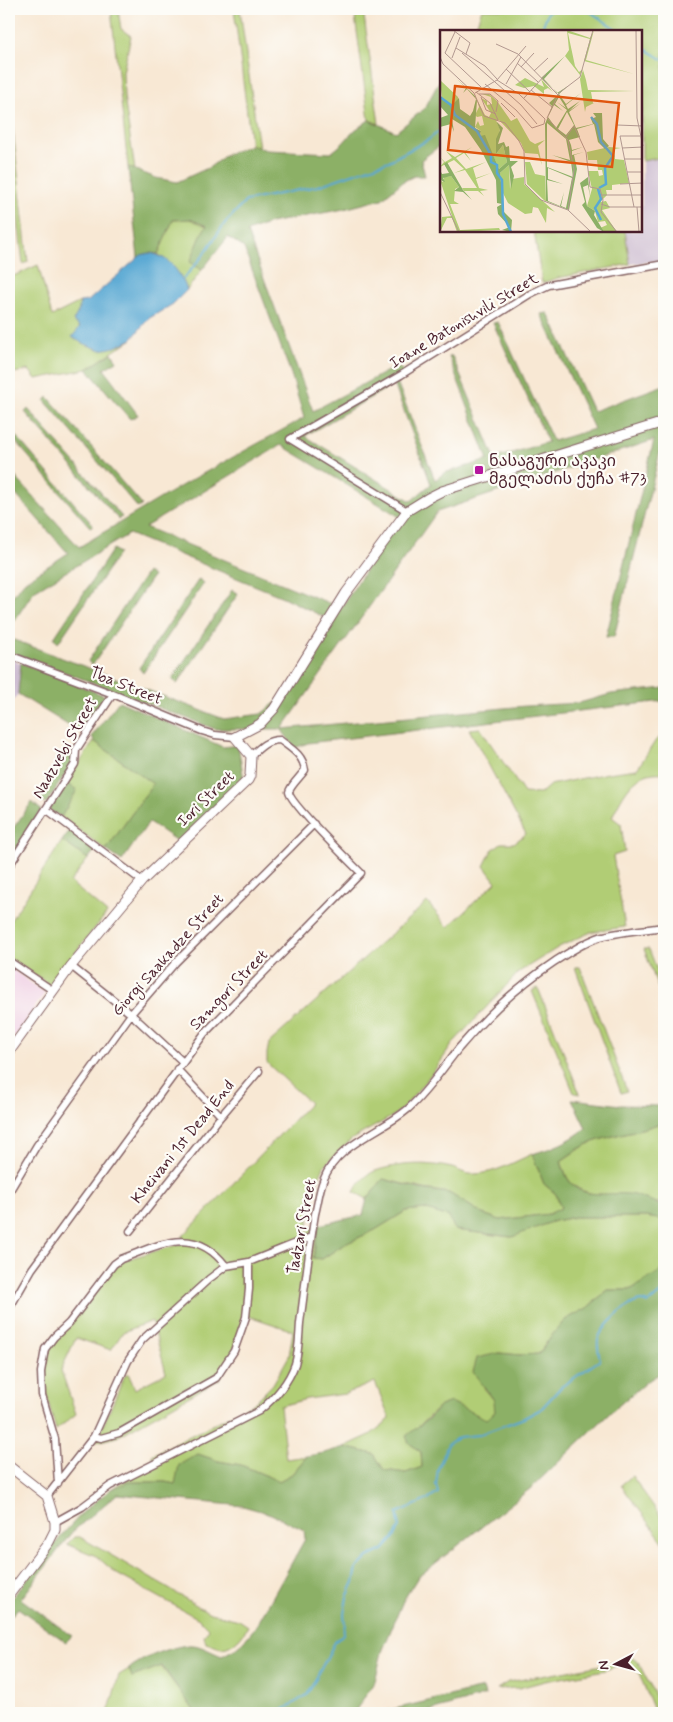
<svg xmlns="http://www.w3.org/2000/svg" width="673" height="1722" viewBox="0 0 673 1722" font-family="Mynerve,'Noto Sans Georgian',sans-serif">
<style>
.built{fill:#f0d0e5}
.industrial{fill:#cebed2}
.green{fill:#b1cd74;stroke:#7e7650}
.forest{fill:#8cb066;stroke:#6b6848;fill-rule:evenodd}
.water{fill:#59a8d3;stroke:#52647f}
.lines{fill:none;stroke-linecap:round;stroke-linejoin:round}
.stream{stroke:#59a8d3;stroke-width:2}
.street-casing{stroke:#876566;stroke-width:9}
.secondary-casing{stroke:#876566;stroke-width:11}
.street{stroke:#fff;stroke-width:6}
.secondary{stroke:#fff;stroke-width:9}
.poi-dot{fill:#b5179e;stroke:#fdfcf7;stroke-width:2}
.labels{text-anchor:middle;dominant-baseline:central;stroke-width:4.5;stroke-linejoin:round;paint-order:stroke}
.street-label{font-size:16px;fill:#4a1f2b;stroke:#fdfcf7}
.poi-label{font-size:16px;fill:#4a1f2b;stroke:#fdfcf7;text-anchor:start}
.inset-river{fill:none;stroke:#59a8d3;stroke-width:2.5}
.inset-road{fill:none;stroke:#b29890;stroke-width:1}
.view{fill:#e0560e;fill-opacity:0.15;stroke:#e0560e;stroke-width:2.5}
.inset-edge{fill:none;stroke:#4a1f2b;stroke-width:2.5}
</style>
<rect width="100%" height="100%" fill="#fdfcf7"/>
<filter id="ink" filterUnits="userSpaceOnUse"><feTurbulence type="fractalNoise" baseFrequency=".02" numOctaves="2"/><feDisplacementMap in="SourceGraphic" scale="10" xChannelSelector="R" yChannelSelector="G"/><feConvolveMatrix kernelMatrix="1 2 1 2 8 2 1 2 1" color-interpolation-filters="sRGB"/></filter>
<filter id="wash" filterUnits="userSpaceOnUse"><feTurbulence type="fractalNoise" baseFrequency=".0096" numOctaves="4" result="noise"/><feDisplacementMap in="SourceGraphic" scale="20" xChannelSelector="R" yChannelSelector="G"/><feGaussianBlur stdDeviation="1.12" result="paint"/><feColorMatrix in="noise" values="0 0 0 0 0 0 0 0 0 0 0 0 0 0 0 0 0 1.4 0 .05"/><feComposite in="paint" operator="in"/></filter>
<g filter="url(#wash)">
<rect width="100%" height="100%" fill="#f8e8d4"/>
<path class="built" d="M9,967L45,993L11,1041L9,1040Z"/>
<path class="industrial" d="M664,157V260L630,264L625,231H642V161Z
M9,658L21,663L18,694L9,708Z"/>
<path class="green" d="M111,9H118L121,29L131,36L123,72L124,97L135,170L128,167Z
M234,9H240L259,148L251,145Z
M354,9H363L379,124L369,120Z
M482,9H664V157L642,161V31H474Z
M9,94L28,262L23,264L9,139Z
M190,219L207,226L191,262L202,270L187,290C180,272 172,266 158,254L173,220Z
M534,231H543L544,233L552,231H625L630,264L558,278L542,283Z
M38,265L52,316L80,302L79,310L74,321L115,347L132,339L87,369L36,379L29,370L9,374V278Z
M480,728L524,793L540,794L550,785L608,773L637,769L656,740L664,735V773C634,770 624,793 612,817L621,824L625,852L613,856L625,927L591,932L559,947L519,972L454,1042L437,1067L405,1106L393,1116L352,1139L324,1166L315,1187L307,1231L319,1225L313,1257L322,1259L343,1245L375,1230L406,1211L424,1209L449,1217L455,1230L511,1237L554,1221L575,1217H646L664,1220V1269L630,1290H608L587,1308L565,1320L551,1336L539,1354L520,1355L499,1353L484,1388L494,1400L496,1412L486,1420L452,1403L440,1406L418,1427L409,1443L421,1452L422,1467L406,1473L384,1470L374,1454L344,1447L370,1435L390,1419L375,1382L345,1394L307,1399L280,1406L286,1459L307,1456L292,1474L279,1481L241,1465L218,1461L198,1454L175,1484L165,1482H129L111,1489L120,1483L157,1466L152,1455L253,1404L273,1384L289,1356L293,1331L249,1316L220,1379L117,1437L96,1442L125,1375L128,1373L135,1389L166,1373L152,1321L123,1332L111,1350L76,1338L61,1370L76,1414L56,1430C48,1402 39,1375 50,1346L116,1266L124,1260L184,1243L182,1237L310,1103L267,1063V1053L269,1043L427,902L448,927L496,882L484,866L492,850L501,843H514L526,834L469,729Z
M94,741L153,784L106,850L61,817L77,790L66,783Z
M62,841L88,859L70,882L107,913L70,959L52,986L9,958V923Z
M644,949H649L664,988V1004Z
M575,967H580L627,1091L621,1093Z
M538,988L580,1094L574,1093L532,991Z
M664,1122V1210L659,1203C641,1201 588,1197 576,1187C567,1181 564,1171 561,1161C573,1153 585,1144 599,1140C621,1133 643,1130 664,1122Z
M532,1154L544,1184L556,1194L561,1208L550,1214L500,1220L483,1214L449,1193L424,1189L383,1179L367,1199L354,1192C358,1184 365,1175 375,1171C399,1163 428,1162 452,1168C459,1170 466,1175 474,1174C494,1174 514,1162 532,1154Z
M632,1476L664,1521V1543L621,1485Z
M74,1537H80L210,1613L239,1620L248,1626C243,1635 234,1647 222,1648C218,1648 211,1644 206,1643L204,1636L209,1629L199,1619L117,1574L96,1556L67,1544Z
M631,1657L638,1662L664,1713H655L638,1671L631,1665L625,1663L605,1670L545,1681L519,1688L497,1689L508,1682L613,1663Z
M161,1666L196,1713H108L119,1675L129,1669L132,1677Z"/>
<path class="forest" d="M442,76V144L421,160L425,176H414L402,182L382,199L344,209L270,223L247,232L313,411L397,366L408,375L397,382L435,480L444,473L488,460L449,357L452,356L495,458L548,442L493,323L498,322L553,441L594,429L541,314L548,313L593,411L664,385V436L614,637H606L654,440L437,512L282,729L525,706L579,703L611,694L664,688V701L308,743L295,748L281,729H215L9,651V638L224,719L261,714L283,697L334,622L283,597L129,534L34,591L9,629V600L25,581L68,553L9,487V470L79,547L186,483L304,418L291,374L244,248L228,237L202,270L190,262L203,231L207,226L190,219L173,220L158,254L149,253L138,258L128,167L156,178L177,182L210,167L227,154L251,145L267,150L331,153L342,144L355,130L369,120L396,132L425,108ZM394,384L431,484L411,501L305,436ZM281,445L400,517L341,608L145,527Z
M112,353L117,361L104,369L138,415L130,419L87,369Z
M48,397L142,505L138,508L45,401Z
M28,409L122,517L118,519L25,412Z
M9,428L93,525L90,527L9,434Z
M113,549L119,553L58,643L54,638Z
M147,572L153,576L92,666L88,661Z
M199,579L204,583L143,673L139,668Z
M232,590L238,594L177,684L172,679Z
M21,663L106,696L79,732L18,694Z
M119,701L223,747L238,745L244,780L178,842L149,822L122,861L106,850L153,784L94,741L92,736Z
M70,752L73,753V762L46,804L36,797L66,753Z
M66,783L77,790L61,817L49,810Z
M32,802L41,810L9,860V834Z
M70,830L96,849L88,859L62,841Z
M572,1099L621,1105L664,1106V1122C643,1130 621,1133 599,1140C585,1144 572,1153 561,1161C571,1203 597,1192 629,1194C636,1195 642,1198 648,1200C655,1202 659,1204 664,1210V1220L646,1217H575L554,1221L512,1237L455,1230L449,1217L424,1209L406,1211L375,1230L343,1245L322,1259L313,1258L319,1225L363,1215L367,1199L383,1179L420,1189L449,1193L483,1214L500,1220L549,1214L561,1208L556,1194L544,1184L532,1154C553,1148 569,1142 586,1128Z
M664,1269V1371L646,1382L610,1413L531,1488L418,1577L403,1601L382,1652L375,1681L354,1713H196L162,1666L132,1677L129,1669C139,1659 177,1644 192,1645C201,1645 213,1653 222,1656L240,1646L257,1625L305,1539L304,1530L271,1514L243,1506L117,1494L72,1532L21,1599L72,1636L66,1642L18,1608L9,1619V1602L63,1534L85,1510L111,1489L129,1482H165L175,1484L179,1465L198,1454L218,1461L241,1465L279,1481L292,1474L307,1456L324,1453L344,1447L374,1454L384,1470L406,1473L422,1467L421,1452L409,1443L406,1436L428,1419L440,1406L451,1402L486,1419L495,1412L494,1400L473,1372L477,1358L499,1353L520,1355L539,1354L551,1336L565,1320L587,1308L608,1290H630Z
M483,1688L485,1695L477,1698L423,1713H377Z"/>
<path class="water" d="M149,253C168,255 181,273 187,290L173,304L148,319L132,339L115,347L101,350L82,343L72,337L80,327L73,321L79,310L80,302L88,301L141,255Z"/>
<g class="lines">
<path class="stream" d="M586,9L619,31
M541,31L548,12L553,9
M642,47L664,60
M183,279L202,257L225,223L246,201L318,186L389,161L428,140L442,129
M278,1713L307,1695L312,1686L335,1642L343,1634L345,1624L344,1614L347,1597L354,1582L357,1568L368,1557L383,1550L393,1539L400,1527L397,1513C411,1506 426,1502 438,1493L436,1485L438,1469L448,1444L459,1437L478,1435L524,1418L541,1409L561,1387L600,1360C599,1354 597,1346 598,1340C601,1327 628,1302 641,1301C644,1301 646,1303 649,1303L664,1290"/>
</g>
</g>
<g filter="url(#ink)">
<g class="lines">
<g class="street-casing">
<path id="street" d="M407,511L290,439L401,375L530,294L549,285L664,264
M9,655L113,694L202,731L215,735L235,737
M46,809L142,881
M9,866L75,764L76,750L113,694
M9,961L52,990
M71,966L131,1014L183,1062
M177,1069L221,1116
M9,1192L37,1145L131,1014L175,963L314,824
M130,1231L221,1116L259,1071
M9,1309L32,1269L204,1034L361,873C350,862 289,802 289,792C290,786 301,776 305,770C303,755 292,749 280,740C267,740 260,747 251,756
M94,1436L101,1438L119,1433L216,1378L234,1351L246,1317L249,1289V1262
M58,1483L55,1439L42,1395L41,1372L45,1349L54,1337L69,1323L114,1264L121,1259C160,1245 194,1224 226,1266
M47,1496L94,1436L128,1361L142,1340L209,1279L226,1266L249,1262L311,1237
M55,1522L82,1507L110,1486L259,1411C275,1398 288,1384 295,1364C299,1351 299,1336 300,1323C305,1286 309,1250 315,1214C318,1203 319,1191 323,1181C337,1143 380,1133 408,1109C428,1091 442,1069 459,1048C487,1015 518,986 554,962C568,953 581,944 597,938C614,932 645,930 664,927"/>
</g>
<g class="secondary-casing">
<path id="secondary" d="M9,1052L71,966L142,881L248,780L250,776L251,756L235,737L260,724L274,709L346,593L407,511L428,498L442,491L664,422
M9,1466L47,1496L55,1522V1530L49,1542L9,1595"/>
</g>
<use href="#street" class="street"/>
<use href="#secondary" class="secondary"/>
</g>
</g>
<rect class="poi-dot" x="474" y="465" width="10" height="10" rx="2.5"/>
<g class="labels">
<g class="street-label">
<text transform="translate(464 321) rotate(-31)">Ioane Batonishvili Street</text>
<text transform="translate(126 686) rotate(22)">Tba Street</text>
<text transform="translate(65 748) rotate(-60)">Nadzvebi Street</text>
<text transform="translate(206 799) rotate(-44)">Iori Street</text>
<text transform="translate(168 955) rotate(-48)">Giorgi Saakadze Street</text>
<text transform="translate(229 990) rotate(-46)">Samgori Street</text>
<text transform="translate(183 1142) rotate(-51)">Kheivani 1st Dead End</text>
<text transform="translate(302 1227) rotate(-79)">Tadzari Street</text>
</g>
<g class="poi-label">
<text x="489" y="461">ნასაგური აკაკი<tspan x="489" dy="18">მგელაძის ქუჩა #73</tspan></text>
</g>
</g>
<g transform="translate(440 30)">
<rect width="202" height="202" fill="#f8e8d4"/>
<path d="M127,0L150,8L154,0L146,30L194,44L144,31L150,9L128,3L135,36L139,42L143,39L140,45L125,26L129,20ZM143,40L146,50L194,49L146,50L148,60L194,61L151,62L153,73H184H154L146,77L145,82L140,49ZM85,48L104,57L101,49L113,62L108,58L104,60V64L94,56L84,58L75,55ZM0,50L18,67L19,72L12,75L2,69ZM42,64H49L57,71L71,91L77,88L90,111L95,114L105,110L98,116L102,135L98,124L85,123L81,113L59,90L56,91L60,99L56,124L63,115L67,132L59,139L45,107L40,106L41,101L35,97L38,91L40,96L44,95L42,86L37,87L35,85L39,77L37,70L45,85L49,87L51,83L41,68L47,71V75L52,74L51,67ZM32,117L25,122L31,131L24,123L16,128L26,139L46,132L33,138L36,148L51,143L36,149L39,158L48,160L40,161L44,166L38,161H24L22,158H37L25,140L14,143L24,139L14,130L0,137L4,132L0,127L5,132L12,128L6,121L15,127ZM169,117L181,118L174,119L175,129L184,130L189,153L172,155V160H166L167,165L160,172L166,171L170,178L162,180L177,202H164L160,198L167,195L165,191L158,192L155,181L147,176L152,159L148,141H158L159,146L163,145L162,140H158L157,130H148L147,122ZM85,132H90L95,144L105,146L106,172L87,154ZM69,135L70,159L72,149L84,147V154L115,182L107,178L106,193L98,178L93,177L92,183L85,184L68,173L61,159L60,143ZM11,146L19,157L15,159L14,171L19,174H10L20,200L59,198L60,200L17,202L12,188H7L0,202L2,187L12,186L0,150L3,152L4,147Z" fill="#b1cd74"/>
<path d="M125,26L104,49L117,63L128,56L119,64L126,74L141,63L126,75L128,79L140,71L129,81L141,73L129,82L136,98L153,94L151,89L156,87L153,83H162L163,109L169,116L165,119L158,112L154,94L137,99L140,107L129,110L131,115L141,112L131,115L132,120L143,117L132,121V125L144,122L134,125L137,139L129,180L153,202L129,180L106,171L105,94L112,76L109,73L119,64L101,48ZM119,67L126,78L117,72L127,80L116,98L108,87L114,75L123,81L115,74ZM127,82L134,95L126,105L118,99ZM107,93L126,109L130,130L112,125L131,132L133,147L107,137ZM108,138L132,148L126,178L121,176L124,162L120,176L108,171L107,150L123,154L108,149ZM17,49L35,66L37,70L35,98L41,101L40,106L45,105L59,139L67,132L63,115L56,124V109L60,100L56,91L63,98L58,114L64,112L66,117L69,116L70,131H78L71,137L74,146L71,159L69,135L60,143L64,182L72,190L71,202L62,200L70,197L58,184L57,177L62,174L57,173L56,150L41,120L25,97L12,89L14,102L11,94L0,97V88L8,85L0,76V65L2,69L12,75L19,68L20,79L30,86L33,81L36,69L27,59L23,63L26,58ZM7,132L23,160L32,170L23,162L14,161L19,157L11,146L3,148L5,152L0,150V140L2,144L9,143L4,134ZM148,147L150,167L148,155L143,157L147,176L155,181L154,185L164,202L157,198L142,175L145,172L140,153Z" fill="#8cb066" fill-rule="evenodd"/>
<path class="inset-river" d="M0,67L11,75L15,85L37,101L51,125V132L57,135V143L62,150L63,184L71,202M151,87L157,94L161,112L173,126L165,138L166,154L159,158M158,159L161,169L155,178L161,190"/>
<path class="inset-road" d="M13,0L30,13L26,24M196,0L197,88L203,116M15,2L5,23L41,57M56,14L78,24L118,65M16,18L45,36L57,49M22,23L81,75L97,94M0,27L3,34L34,63L44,86L65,93L79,111L84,121L85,154L101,170L128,180L151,202M12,28L20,7M77,33L98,52M81,37L94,23M66,39L90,62M94,41L108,28M57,50L79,64L105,89M57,50L86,16M45,54L76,80L92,98L104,94L105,89M66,54L81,27M91,60L112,77M36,62L50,73L58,90M35,63L57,50M39,64H50L58,71L56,82M41,67L46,80L56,84M84,68L106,44M61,73L75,87M107,88L119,63L140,47L153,0M107,88L128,110L134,140L128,180M177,95L203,96M126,107L134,96L146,122L150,157L160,159L163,170L161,182L177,202M182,118L203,117M184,129H203M187,142H203M180,154L203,153M0,162L19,202M162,165H203M161,174L170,177H203M194,177L180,106H200M197,177L199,202"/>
<path class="view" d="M15,56L179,73L172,137L8,120Z"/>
<rect width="202" height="202" class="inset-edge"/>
</g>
<rect width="673" height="1722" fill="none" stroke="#fdfcf7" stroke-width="30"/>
<g transform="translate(616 1664) rotate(264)" stroke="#fdfcf7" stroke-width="4" paint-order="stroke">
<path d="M0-4L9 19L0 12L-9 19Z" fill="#4a1f2b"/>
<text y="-8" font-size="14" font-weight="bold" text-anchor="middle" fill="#4a1f2b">N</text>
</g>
</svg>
